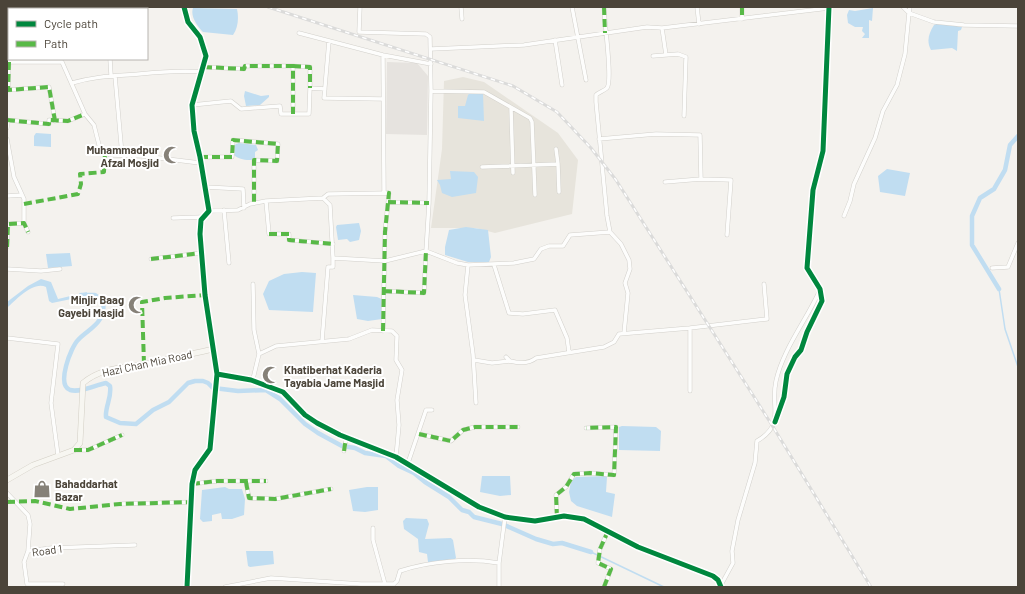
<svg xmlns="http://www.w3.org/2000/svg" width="1025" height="594" viewBox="0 0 1025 594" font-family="Barlow,sans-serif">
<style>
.residential{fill:#e7e4dc}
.parking{fill:#e6e3df}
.water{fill:#c0ddf1}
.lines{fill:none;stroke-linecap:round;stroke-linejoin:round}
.stream{stroke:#c0ddf1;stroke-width:1.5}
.canal{stroke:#c0ddf1;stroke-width:4.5}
.street-casing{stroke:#d2d0cb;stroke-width:4.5}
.secondary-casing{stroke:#d3cfc5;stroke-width:6}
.street{stroke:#fdfdfc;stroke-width:3.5}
.secondary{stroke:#f7f6f1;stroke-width:5}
.rail-casing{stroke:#dbdbda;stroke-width:3}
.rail{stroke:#fff;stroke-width:1.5;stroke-dasharray:4.5;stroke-linecap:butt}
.quiet{stroke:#58b947;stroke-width:4;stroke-dasharray:8 4;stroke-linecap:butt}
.cycleway-casing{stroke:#fff;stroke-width:8}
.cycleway{stroke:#00873e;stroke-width:5}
.labels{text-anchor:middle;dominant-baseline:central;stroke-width:4;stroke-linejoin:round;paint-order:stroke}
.poi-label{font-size:11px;font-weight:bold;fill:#4b4439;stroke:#fff;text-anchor:end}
.street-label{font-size:11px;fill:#4b4439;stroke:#fff}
</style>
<rect width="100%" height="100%" fill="#f4f2ee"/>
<path class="residential" d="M463,77L484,82L558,133L578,160L572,214L495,233L476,228H431L442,149L444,81Z"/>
<path class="parking" d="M387,62L417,63L428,76L427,135L386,134Z"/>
<path class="water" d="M193,8L237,9C239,18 238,28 233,35L203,32C197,26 190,16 193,8Z
M873,8L872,21L869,20V38H862L865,34L862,31L863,27H855L848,23L847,15L849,10L855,11Z
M939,23L962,27L961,30L958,31L957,51L952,48L931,50C926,41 929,33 934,25Z
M245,91L261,96L269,95V97L260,105L246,106L244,96Z
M471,92L483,93L484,121L458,118V106H465L468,95Z
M36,133L51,134V147L34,146V136Z
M239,143L256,145L258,150L255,152V159C250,161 239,160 234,155L235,153L233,147L236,144Z
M887,169L910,173L905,196L880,192L878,176Z
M450,171L474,172L478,177L476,193L452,197L442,193L440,185L437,180L451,179Z
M359,223L361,231L359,240L350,242L347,239L338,240L336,227L337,225Z
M466,227L488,230L491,257L489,262H468L445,255V247L449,230Z
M70,253L72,266L48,268L46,254Z
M302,272L316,273L313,312L269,310L263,294L269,281L284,274Z
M41,279L51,282L58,299L87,292L86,296L52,303L49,301L46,287C33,281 16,300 7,308V302L28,286Z
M353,295L377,297L384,300L382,319L368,321L357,319Z
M622,426L656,427L661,431L660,451L619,450V427Z
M482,476H510L511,495L500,496L480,492Z
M605,476L607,477L606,492L615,494L612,517L577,506L571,501L569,492L571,481L576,477Z
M225,487L229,489H242L245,499L244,515L232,519H222L221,513L212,515V521L203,522L200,519L202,490Z
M367,487H378V510L365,512L353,511L349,490Z
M406,518L427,519L429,524L425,539L451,538L453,540L456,558L453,561L428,562L427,554L419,552L418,539L404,529L403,521Z
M254,551H273L274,564L250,567L248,566L246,551Z"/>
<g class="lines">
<path class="stream" d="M999,289L1005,329L1018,367
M591,552L664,587"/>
<path class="canal" d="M999,289L972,245V216L980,198L994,189L1005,170L1010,145L1018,136
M81,295H95L103,301C104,308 104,313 100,319C95,328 85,332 78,340C71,347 56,385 70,390C81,393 95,385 106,383L110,386C112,398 105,406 106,417L120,423L136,424L153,410L169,402L188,383L195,381H203L208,383L213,388L222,389L238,391L266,390L280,399L305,424L318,433L342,446L355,448L365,453L386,456L399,466L414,473L425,482L449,497L462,510L469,512L474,517L502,524L536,539L553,544L562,543L591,552"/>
<g class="street-casing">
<path id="street" d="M461,7L462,19
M572,7L586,80
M604,7C604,20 613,81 607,88C604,91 599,92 596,95V102L607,216L610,232L621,244L629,260L630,269L625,283L628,293L624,333
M697,7L699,24
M742,7V19
M910,7L909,13L934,22L964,25L1018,26
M7,17H9
M662,28L666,55
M299,33L383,55L431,64
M555,40L562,85
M329,41L324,98L383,99
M431,49L524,45L647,27L662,28L829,8
M383,55L384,192
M653,56L678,54L686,57L684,116
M110,59L111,75
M7,62H62L85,114L94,125L99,145L105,152L110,155L143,156L200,163
M9,62L8,90L49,87L55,121
M293,66L310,67V88
M204,67L244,69L245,66H293V114
M115,76L122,155
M72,83C96,76 115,76 139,74C160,72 181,70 202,72
M431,91L484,92L530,118L532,122L535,195
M192,105L231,101L241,109L280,106L281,114H309L310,88L325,89
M511,108L513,173
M7,120L49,124V120L68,121L85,114
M7,128L8,120
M7,139L14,177L24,199V223L28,232
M599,139L656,134L700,135L701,179L731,180L727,235
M556,149L558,164
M200,157H232L233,140L278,144L277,161L254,160V203
M482,167L558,164L559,192
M665,182L701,179
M205,187L243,189L244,208
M7,196L22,195
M266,201L269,234H289V240L333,244
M388,202L429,203
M224,210L229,263
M209,211L238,210L250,204L266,201L323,198L328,194L389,193L385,232L383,331
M844,216L850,201L854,184L875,138L883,111L897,85L905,54L909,13L903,7
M173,218L203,217
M7,247L8,224L24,223
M333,258L385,261L426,251L429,203L431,91L430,37L426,34L359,32L360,7
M151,259L202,253
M468,265L465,295L473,354L476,403
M494,265L509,313L523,314L555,310L567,338L569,352
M992,268L1008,267L1018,243
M7,269L41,271L60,269
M253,284L254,330L259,354
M384,291L424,293L426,251L457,263L468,265L514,263L534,259L541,249L549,246H563L570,235L610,232
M690,328L767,319L764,284
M7,338L58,344L51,403L58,455
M322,341L328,267H333V258L330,205L323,198
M506,357L510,361C518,363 529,364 536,358L604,347L614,342L619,334L690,328V391
M474,360L492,363L510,361
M251,380L253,379L259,354L276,346L349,339L372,330L392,331L397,336L396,360L402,370L397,400L399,425L396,457
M432,410H426L408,463L479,507L505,517L535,521L564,516L584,519L638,547L713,576L718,580L721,587
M775,422L784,397L787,374L795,357L801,350L807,332L822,301L820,289L807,268L813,190L823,151L829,7
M419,434L451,441L463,430L475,427H518
M74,450H88L122,435
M344,451L346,438
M246,482L249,498L275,499L331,489
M192,484L217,481H266
M7,493L28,515L30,524L28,551
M120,504L192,502
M557,517L556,495L566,487L574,474L590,473L614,475L616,427L586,428
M373,528V540L385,584
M63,584H27L24,562L28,551L51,548L135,545
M721,585L733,563L732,551L738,520L755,463L757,441C786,424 770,407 776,381C783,349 806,321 820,290
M225,587L271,578L361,584H394L397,581L400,571C430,561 468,558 499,563
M499,587V563L505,517
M604,587L611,569L598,563L600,549L608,531"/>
</g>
<g class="secondary-casing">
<path id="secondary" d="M184,7L188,22L200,37L206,56L192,105L194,131L200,157L209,211L201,220L200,234L205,295L217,374L210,449L195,470L192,484L187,587
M217,374L251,380L283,392L305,415L317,423L340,435L396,457L408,463
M7,480L33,465L74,450L80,443L83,383C101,368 121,368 144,364C167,360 190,354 214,349"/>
</g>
<use href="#street" class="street"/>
<use href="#secondary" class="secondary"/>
<g class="rail-casing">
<path id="rail" d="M268,7L513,86L557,112L591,148L616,180L770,422L871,587"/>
</g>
<use href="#rail" class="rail"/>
<path class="quiet" d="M604,7L605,33
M742,7V19
M9,62L8,90L49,87L55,121
M293,66L310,67V88
M204,67L244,69L245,66H293V114
M7,120L49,124V120L68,121L85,114
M200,157H232L233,140L278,144L277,161L254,160V203
M388,202L429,203
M24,204L78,194L81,184L80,174L104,172L105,152
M269,234H289V240L333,244
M7,247L8,224L24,223L28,232
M151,259L202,253
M384,291L424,293L426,251
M383,331L385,232L389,193L384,192
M144,364L142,302L165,298L205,295
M419,434L451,441L463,430L475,427H518
M74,450H88L122,435
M344,451L346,438
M246,482L249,498L275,499L331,489
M192,484L217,481H266
M7,502L35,501L70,509L120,504L192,502
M557,517L556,495L566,487L574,474L590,473L614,475L616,427L586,428
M604,587L611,569L598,563L600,549L608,531"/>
<g class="cycleway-casing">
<path id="cycleway" d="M184,7L188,22L200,37L206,56L192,105L194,131L200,157L209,211L201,220L200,234L205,295L217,374L210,449L195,470L192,484L187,587
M217,374L251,380L283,392L305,415L317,423L340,435L396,457L479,507L505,517L535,521L564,516L584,519L638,547L713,576L718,580L721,587
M775,422L784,397L787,374L795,357L801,350L807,332L822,301L820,289L807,268L813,190L823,151L829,7"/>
</g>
<use href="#cycleway" class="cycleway"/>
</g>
<defs>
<g id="mosque-bare" transform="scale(1.38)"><path d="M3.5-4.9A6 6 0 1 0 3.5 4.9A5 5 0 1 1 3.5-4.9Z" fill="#868178" stroke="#fff" stroke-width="2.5" paint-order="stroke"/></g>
<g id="shop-bare" transform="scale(1.38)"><path d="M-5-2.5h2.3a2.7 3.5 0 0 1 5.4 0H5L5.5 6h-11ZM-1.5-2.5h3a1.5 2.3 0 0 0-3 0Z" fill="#868178" stroke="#fff" stroke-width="2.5" paint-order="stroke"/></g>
</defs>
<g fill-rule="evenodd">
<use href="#mosque-bare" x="172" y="155"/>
<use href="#mosque-bare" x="137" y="305"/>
<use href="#mosque-bare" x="271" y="375"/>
<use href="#shop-bare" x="42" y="489"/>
</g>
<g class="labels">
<g class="poi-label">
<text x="159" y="149">Muhammadpur<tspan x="159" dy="13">Afzal Mosjid</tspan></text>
<text x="124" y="299">Minjir Baag<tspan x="124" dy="13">Gayebi Masjid</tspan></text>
<text x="284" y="369" text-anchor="start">Khatiberhat Kaderia<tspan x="284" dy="13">Tayabia Jame Masjid</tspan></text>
<text x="55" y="483" text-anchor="start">Bahaddarhat<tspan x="55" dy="13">Bazar</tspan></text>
</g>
<g class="street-label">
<text transform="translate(147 363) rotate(-12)">Hazi Chan Mia Road</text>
<text transform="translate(47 550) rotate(-8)">Road 1</text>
</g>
</g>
<rect width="1025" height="594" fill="none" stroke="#4b4439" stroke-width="16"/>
<rect x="8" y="8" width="140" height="52" fill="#ffffff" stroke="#b7b4b0"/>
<rect x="16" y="21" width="20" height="6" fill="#00873e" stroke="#b7b4b0"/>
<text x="44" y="28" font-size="12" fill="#4b4439">Cycle path</text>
<rect x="16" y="41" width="20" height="6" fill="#58b947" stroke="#b7b4b0"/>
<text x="44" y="48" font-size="12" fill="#4b4439">Path</text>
</svg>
